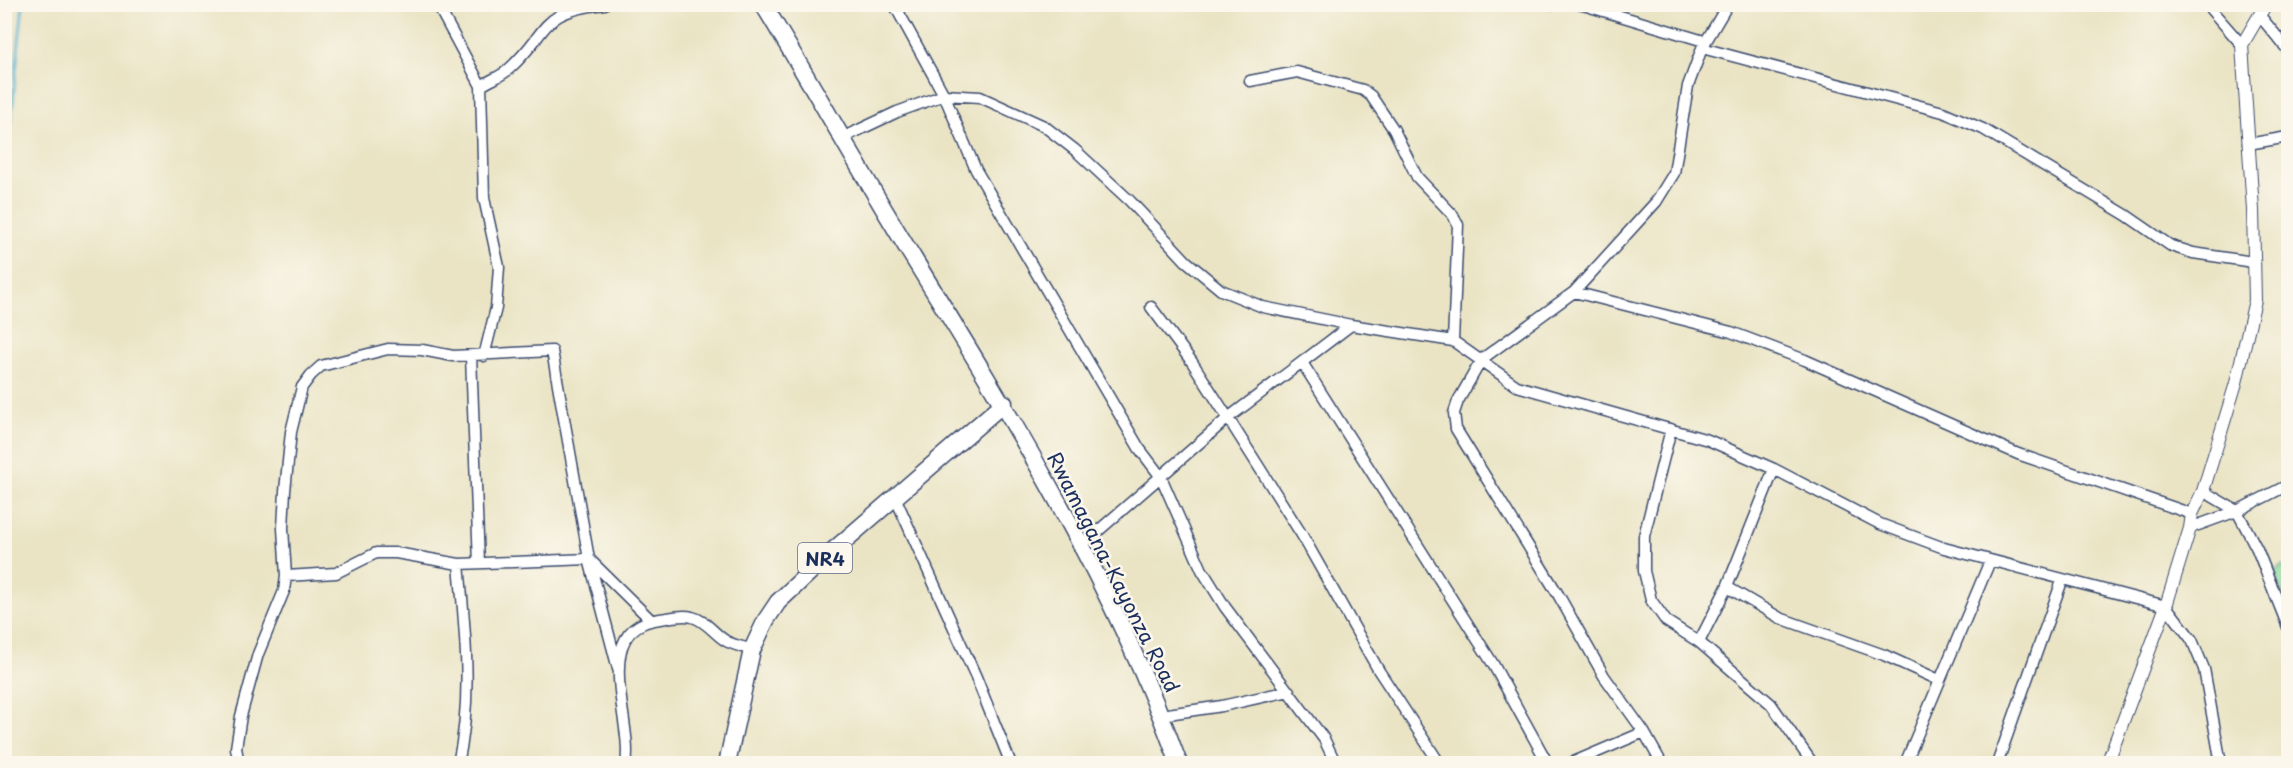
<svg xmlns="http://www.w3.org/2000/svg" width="2293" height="768" viewBox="0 0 2293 768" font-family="'Playpen Sans',sans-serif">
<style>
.green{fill:#85d798;stroke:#50837b;stroke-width:1.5}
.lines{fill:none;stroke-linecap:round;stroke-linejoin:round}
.stream{stroke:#52b0d0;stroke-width:3}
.minor-casing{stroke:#3a4a6d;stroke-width:13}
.tertiary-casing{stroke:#3a4a6d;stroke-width:14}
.trunk-casing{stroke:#3a4a6d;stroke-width:19}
.minor{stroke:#fff;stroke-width:10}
.tertiary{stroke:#fff;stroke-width:12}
.trunk{stroke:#fff;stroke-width:16}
.labels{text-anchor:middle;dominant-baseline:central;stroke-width:5;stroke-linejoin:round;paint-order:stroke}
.shield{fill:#fbf7ec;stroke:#5e6b89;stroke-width:1.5}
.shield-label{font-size:18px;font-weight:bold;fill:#1b2f5e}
.street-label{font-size:20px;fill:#1b2f5e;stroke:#fbf7ec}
</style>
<rect width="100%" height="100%" fill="#fbf7ec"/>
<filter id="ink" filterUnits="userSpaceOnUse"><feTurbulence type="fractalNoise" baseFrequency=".0167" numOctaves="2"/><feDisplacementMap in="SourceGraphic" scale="12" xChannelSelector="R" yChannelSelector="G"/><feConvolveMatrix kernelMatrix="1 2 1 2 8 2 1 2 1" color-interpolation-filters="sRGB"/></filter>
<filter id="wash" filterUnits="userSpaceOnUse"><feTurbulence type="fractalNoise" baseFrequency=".008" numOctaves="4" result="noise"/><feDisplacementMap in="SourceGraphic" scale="24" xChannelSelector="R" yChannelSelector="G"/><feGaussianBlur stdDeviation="1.35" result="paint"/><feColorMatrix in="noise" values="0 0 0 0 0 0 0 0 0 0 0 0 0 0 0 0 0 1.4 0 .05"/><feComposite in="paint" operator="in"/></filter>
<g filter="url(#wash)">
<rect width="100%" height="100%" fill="#eae4c5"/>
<path class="green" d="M2283,566L2288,570V608L2274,571Z"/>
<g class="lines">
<path class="stream" d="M4,184L23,4"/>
</g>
</g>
<g filter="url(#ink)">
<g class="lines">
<g class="minor-casing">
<path id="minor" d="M437,4L481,86L484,198L499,267L496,308L484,356
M894,4L944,95L976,170L1139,448L1161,477L1202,570L1225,607L1324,739L1336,764
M1553,4H1559
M1580,4L1704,41L1702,48L1943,112L1983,129L2126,215L2171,246L2193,253L2253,262
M2206,4L2242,45
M2260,16L2288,50
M1250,81L1297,72L1363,90L1371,96L1394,130L1417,177L1453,215L1458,225L1453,341
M481,86C490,80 502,76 509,69C552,30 536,12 605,4
M842,138L897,112L944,95L980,97L1044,126L1075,150L1130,201L1186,261L1221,290L1263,307L1351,325L1453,341L1517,386L1708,440L1774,469L1880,524L1944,548L2166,606L2192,640L2204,669L2221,764
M2248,144L2288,137
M1574,292L1731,332L1805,360L2018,454L2192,514
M1151,307L1192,362L1228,418L1302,535L1379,671L1440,764
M471,356L479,563
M1303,364L1493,664L1548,764
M1671,429L1644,536V571L1651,600L1666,621L1699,642L1771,704L1813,764
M2203,491L2237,511L2257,549L2288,627
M895,497L976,677L1011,764
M2190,528L2237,511L2288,485
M1082,545L1228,418L1351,325
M286,576L336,573L376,553H396L459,564L589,559L618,669
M1727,587L1780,618L1884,655L1939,680
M1699,642L1727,587L1774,469
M1161,715L1222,706L1289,691
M239,764L236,748L241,716L258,654L284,591L286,576L283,528L285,491L291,432L302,387L311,375L321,366L388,349L422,350L453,356L552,351L589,559L651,620
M458,764C473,697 465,631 459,564
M626,764C634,722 588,627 660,619C670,618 682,614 692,617C706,620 714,634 726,641C733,645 744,647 752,650
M1569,764L1644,732
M1662,764L1644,732L1604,676L1559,596L1456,429L1454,413L1458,401L1482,359L1574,292L1656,202L1674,173L1688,86L1702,48L1728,4
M1905,764L1990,561
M1997,764L2062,581"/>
</g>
<g class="tertiary-casing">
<path id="tertiary" d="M2107,764L2166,606L2190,528L2192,514L2203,491L2236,383L2255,300L2253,210L2242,45L2266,4"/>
</g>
<g class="trunk-casing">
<path id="trunk" d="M763,4C813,86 859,169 909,251C1010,415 1113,581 1179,764
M727,764L752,650L766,620L778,602L828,555L1004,403"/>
</g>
<use href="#minor" class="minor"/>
<use href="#tertiary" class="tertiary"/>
<use href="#trunk" class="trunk"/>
</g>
</g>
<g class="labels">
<rect class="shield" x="798" y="543" width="54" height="30" rx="4.5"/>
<g class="shield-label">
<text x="825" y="558">NR4</text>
</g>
<g class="street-label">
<text transform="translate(1114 572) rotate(63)">Rwamagana-Kayonza Road</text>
</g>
</g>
<rect width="2293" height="768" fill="none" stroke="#fbf7ec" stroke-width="24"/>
</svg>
